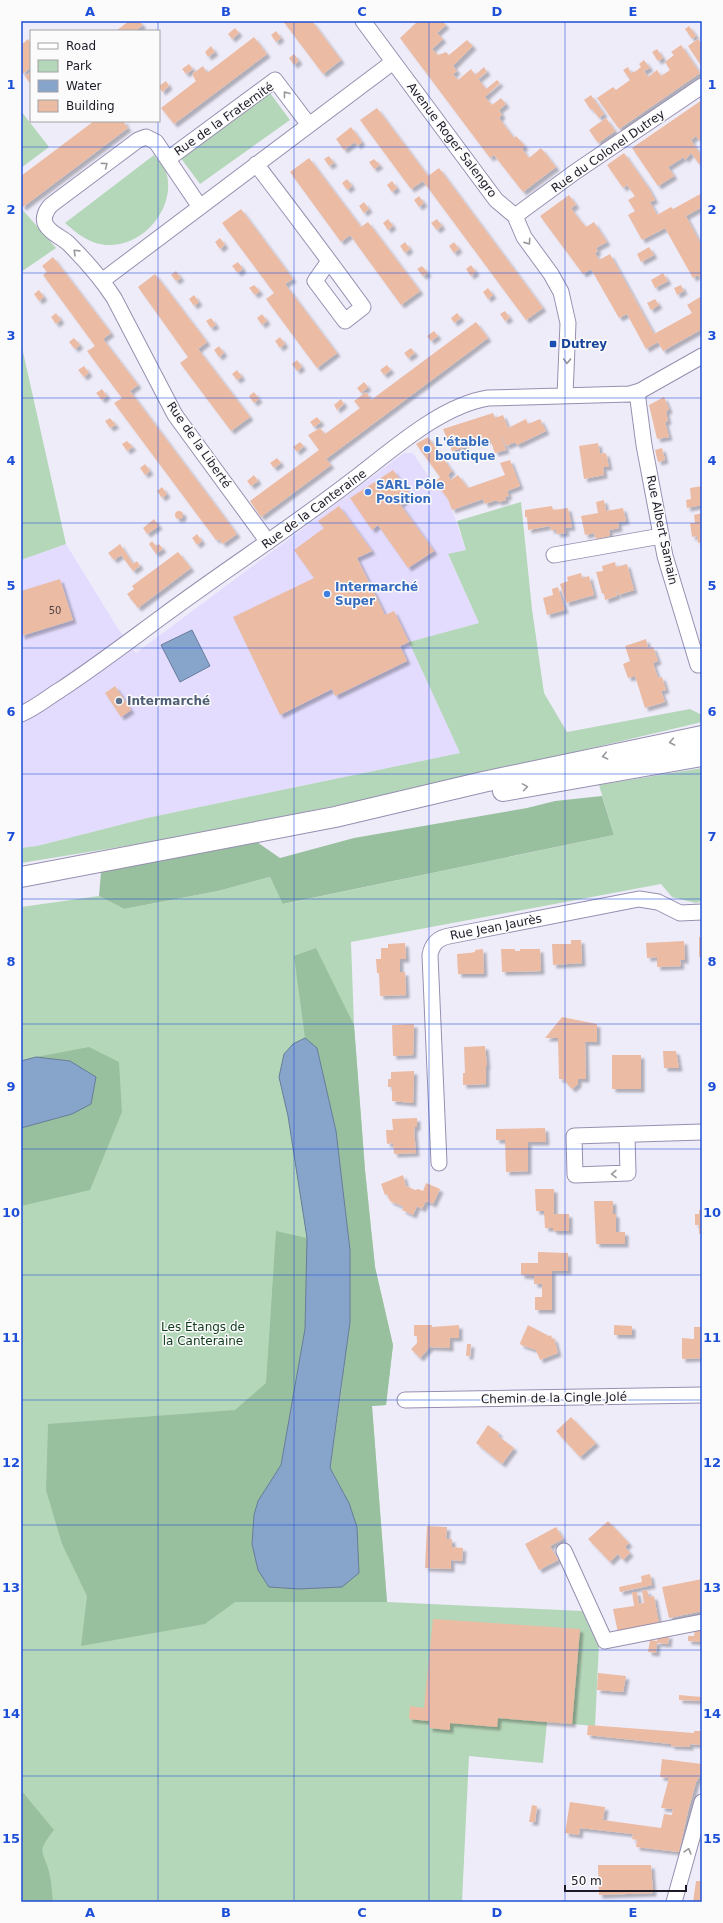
<svg xmlns="http://www.w3.org/2000/svg" width="723" height="1923" viewBox="0 0 723 1923" font-family="'DejaVu Sans',sans-serif">
<style>
.built{fill:#e3dcfe}
.green{fill:#b5d7b9}
.forest{fill:#99c09e}
.water{fill:#87a5cb;stroke:#677b9a}
.building{fill:#ecbba3;filter:url(#shadow)}
.lines{fill:none;stroke-linecap:round;stroke-linejoin:round}
.minor-casing{stroke:#968fb0;stroke-width:17}
.major-casing{stroke:#968fb0;stroke-width:22}
.minor{stroke:#fff;stroke-width:15}
.major{stroke:#fff;stroke-width:20}
.oneway{stroke:#99989d}
.grid{fill:none;stroke:#1d4ed8;stroke-width:1;stroke-opacity:0.55}
.transit-dot{fill:#1a4fb4;stroke:#fbfbfb;stroke-width:1.5}
.shop-dot{fill:#3f7fe0;stroke:#fbfbfb;stroke-width:1.5}
.service-dot{fill:#5c6f8a;stroke:#fbfbfb;stroke-width:1.5}
.labels{text-anchor:middle;dominant-baseline:central;stroke-width:3;stroke-linejoin:round;paint-order:stroke}
.number-label{font-size:10px;fill:#504245}
.street-label{font-size:12px;fill:#1c1a26;stroke:#fbfbfb}
.transit-label{font-size:12px;font-weight:bold;fill:#164399;stroke:#fbfbfb;text-anchor:start}
.shop-label{font-size:12px;font-weight:bold;fill:#366cbe;stroke:#fbfbfb;text-anchor:start}
.service-label{font-size:12px;font-weight:bold;fill:#4e5e75;stroke:#fbfbfb;text-anchor:start}
.park-label{font-size:12px;fill:#0d3b19;stroke:#fbfbfb}
.neatline{fill:none;stroke:#1d4ed8;stroke-width:1.5}
.grid-label{font-size:13px;text-anchor:middle;font-weight:bold;fill:#1d4ed8}
</style>
<defs>
<filter id="shadow"><feDropShadow dx="3.5" dy="3.5" stdDeviation="1" flood-color="#0004"/></filter>
</defs>
<rect width="100%" height="100%" fill="#efecfa"/>
<path class="built" d="M404,453H413L432,482H435L448,499L466,550L448,555L479,623L410,642L460,753L147,818L37,846L21,848V560L66,544L117,627L136,653Z"/>
<path class="green" d="M270,93L290,120L200,184L180,157Z
M21,111L49,147L21,168Z
M154,155C158,161 166,168 167,175C176,215 132,257 93,242C82,238 73,230 65,223Z
M21,208L56,248L21,272Z
M21,343L66,544L21,560Z
M521,502L532,609L544,693L567,732L690,709L702,715V722L423,788L187,836L21,863V848L37,846L147,818L460,753L409,642L479,623L448,554L466,550L457,521Z
M702,768V901L696,903L672,897L661,884L351,942L354,1025L365,1170L375,1267L393,1345L386,1405L372,1406L387,1602L583,1611L599,1644L595,1726L547,1722L543,1763L469,1756L462,1902H21V907L99,896L124,909L218,891L270,877L284,904L614,835L599,785Z"/>
<path class="forest" d="M602,796L614,835L283,904L270,877L218,891L124,909L99,896L101,872L254,840L280,858L354,838L527,808L555,801Z
M316,948L354,1025L365,1170L375,1267L393,1345L386,1405L372,1406L387,1602H235L205,1624L81,1646L87,1596L62,1544L46,1490L48,1424L235,1410L266,1383L276,1231L307,1238L305,1329L281,1465L258,1501L349,1503L330,1468L342,1387L350,1250L336,1131L317,1048L305,1038L294,956Z
M89,1047L119,1062L122,1112L90,1190L21,1206V1128L72,1114L70,1061L36,1057Z
M21,1790L54,1830C34,1855 45,1851 50,1876C52,1885 52,1894 53,1902H21Z"/>
<path class="water" d="M192,630L210,666L180,682L161,645Z
M305,1038L317,1048L336,1131L350,1250V1322L330,1468L349,1503L357,1527L359,1573L342,1587L299,1589L269,1587L258,1570L252,1544L254,1515L258,1501L281,1465L305,1329L307,1238L288,1116L279,1077L284,1054L293,1044Z
M36,1057L70,1061L96,1077L91,1104L72,1114L21,1128V1061Z"/>
<path class="building" d="M129,21H139L143,25L135,31H116Z
M283,21H312L341,60L323,74Z
M418,21H442L446,25L437,33L443,39L432,49L438,55L446,52L449,55L467,40L473,46L453,66L457,71L453,74L458,80L471,69L475,75L484,67L487,72L478,79L486,89L497,80L500,83L485,97L492,105L501,98L506,104L499,110L502,115L499,118L514,138L516,136L525,146L522,149L529,158L541,148L556,167L523,192L494,155L490,158L400,38Z
M689,26L696,36L692,39L685,29Z
M235,28L239,33L232,39L228,34Z
M276,31L281,38L276,42L271,35Z
M254,37L267,54L174,124L161,108L196,81L192,74L203,66L207,73Z
M28,39L31,44V67L23,74L21,71V45Z
M698,39L700,42L702,40V67L688,46Z
M681,45L700,73L619,129L597,98L613,87L616,90L630,80L623,70L628,67L631,73L636,71L641,67L639,64L644,60L650,68L644,71L648,77L657,70L661,76L670,70L665,62L674,55L671,52Z
M211,46L215,52L208,57L205,52Z
M657,49L663,58L658,61L652,52Z
M294,54L299,61L294,65L289,58Z
M189,64L193,69L186,74L182,69Z
M31,72V85L25,76Z
M166,81L169,86L162,92L159,86Z
M591,95L604,114L599,118L592,109L591,110L584,100Z
M702,100V144L696,136L691,140L702,157V162L699,164L691,153L685,160L684,157L668,167L674,176L658,186L632,148Z
M377,108L428,176L439,168L543,308L526,320L423,181L411,189L360,120Z
M606,118L615,131L598,143L589,130Z
M94,121H126L124,123L128,128L23,207L21,205V176Z
M351,127L362,142L357,146L355,142L344,150L336,139Z
M624,153L648,187L655,200L650,202L657,215L671,207L673,209L702,193V207L686,216L702,247V282L698,275L693,278L665,228L642,240L628,215L635,211L628,200L635,196L627,185L623,188L607,165Z
M329,156L334,163L329,166L324,159Z
M309,158L361,227L368,222L420,291L401,305L350,235L341,242L290,172Z
M374,159L380,165L374,169L369,162Z
M347,179L352,186L347,190L342,183Z
M392,181L397,188L392,192L387,185Z
M569,195L576,205L571,208L578,218L586,227L594,222L607,242L596,248L598,251L595,253L599,260L610,254L654,334L692,313L687,305L700,297L702,301V329L663,351L658,342L646,349L627,314L619,318L591,269L583,274L540,216Z
M419,196L424,203L419,207L414,200Z
M364,202L369,209L364,213L359,206Z
M241,209L293,279L285,284L337,353L317,368L266,299L274,293L222,223Z
M388,219L393,226L388,230L383,223Z
M437,219L442,226L437,230L431,223Z
M220,238L225,245L220,249L215,242Z
M405,242L410,249L405,253L400,246Z
M454,242L459,249L454,253L449,246Z
M649,247L654,255L641,262L637,254Z
M53,257L111,333L103,339L138,385L130,391L237,534L223,544L219,539L216,540L114,403L122,398L87,351L95,346L43,275L47,272L42,266Z
M238,262L243,269L238,273L232,266Z
M471,265L476,272L471,276L466,269Z
M422,266L428,273L423,276L417,269Z
M176,271L181,278L176,281L171,275Z
M663,273L668,281L655,288L651,280Z
M155,274L207,342L198,349L250,417L231,431L180,363L188,357L138,287Z
M254,285L260,291L255,295L249,288Z
M681,285L684,291L677,295L674,288Z
M488,288L493,295L488,299L483,292Z
M39,290L44,297L39,301L34,294Z
M194,295L199,302L194,306L189,299Z
M655,299L659,305L651,310L647,303Z
M505,311L510,318L505,321L500,314Z
M56,313L61,320L56,324L51,317Z
M457,313L461,318L454,323L451,318Z
M262,314L267,321L262,325L257,318Z
M211,318L216,325L211,328L206,321Z
M476,322L488,338L326,459L331,465L261,517L250,501L319,450L308,435L320,428L325,434L360,408L354,401L366,392L371,400Z
M434,331L438,336L431,341L427,336Z
M280,337L285,344L280,348L275,341Z
M74,338L80,345L75,349L69,342Z
M219,346L224,353L219,357L214,350Z
M411,348L415,353L408,358L404,353Z
M297,360L302,367L297,371L292,364Z
M387,365L391,370L384,375L380,370Z
M84,366L89,373L84,377L78,370Z
M237,370L242,377L237,380L232,374Z
M364,382L368,387L361,393L357,388Z
M102,389L107,396L102,400L96,393Z
M254,392L259,399L254,403L249,396Z
M664,397L669,409L666,412L668,421L665,422L669,437L657,439L649,405Z
M341,399L344,404L337,410L334,405Z
M493,413L495,418L503,415L508,428L526,419L528,424L540,419L546,431L517,445L515,442L506,446L500,433L506,450L495,453L490,439L475,444L474,440L465,443L466,447L452,451L443,429Z
M317,417L321,422L314,427L310,422Z
M110,418L116,425L110,428L105,421Z
M428,437L452,471L448,475L451,480L458,475L468,488L505,475L500,463L510,460L520,486L507,491L509,496L505,497L506,500L498,502L497,500L485,504L483,499L452,510L448,499L435,482L440,477L416,444Z
M127,441L133,447L127,451L122,444Z
M300,442L304,446L297,452L293,447Z
M598,443L600,454L606,453L609,467H603L604,475L584,479L579,446Z
M662,448L665,460L658,462L655,450Z
M277,458L281,463L274,468L270,463Z
M145,464L150,471L145,475L140,468Z
M393,470L411,496L400,504L434,551L408,568L378,525L372,530L350,498Z
M254,475L258,481L251,486L247,481Z
M702,486V505L687,508L686,500L691,499L690,488Z
M162,487L167,494L162,498L157,491Z
M604,500L606,511L623,508L626,521L618,522L619,528L609,530L610,536L596,539L594,533L585,535L581,516L598,513L596,502Z
M339,506L372,551L357,558L385,615L394,611L409,642L400,646L407,661L335,696L332,689L280,715L233,617L314,578L294,550L324,528L318,521Z
M552,506L553,510L568,508L572,527L565,528L566,533L557,534L556,530H551L550,526L528,530L527,517H525V510Z
M175 515a4 4 0 1 1 8 0a4 4 0 1 1-8 0Z
M702,513V542L698,543L697,536L692,537L690,523H695L694,515Z
M154,519L159,526L147,534L143,528Z
M197,534L202,541L197,545L192,538Z
M152,541L156,546L159,544L163,549L156,554L149,544Z
M120,544L133,564L137,561L140,566L133,571L121,555L114,560L108,553Z
M178,552L191,568L138,608L127,594L134,589L132,586Z
M615,562L616,567L627,564L634,590L618,595L616,588L617,596L605,600L604,593L602,594L596,572L603,571L602,566Z
M581,573L582,578L589,576L594,595L566,603L560,584L568,581L567,577Z
M60,579L73,620L21,636V591Z
M558,587L565,610L547,615L543,598L553,595L552,589Z
M646,639L648,648L653,647L658,661L653,663L658,678L662,677L666,690L661,691L665,702L645,708L635,676L628,678L623,664L630,661L625,646Z
M115,686L131,710L121,717L105,693Z
M699,937H702V957H699Z
M571,940H581L582,963L553,965L552,944H571Z
M684,941L685,960H680L681,966L657,967V957L647,958L646,943Z
M405,943L406,959H400V972H405L406,995L380,996L379,973H377L376,959H381V948H388V944Z
M483,949L484,973L480,974H458L457,954L469,953L475,952V950Z
M501,949H515V951H520V949H540L541,971L502,972Z
M562,1017L597,1024V1042H585L586,1079H578V1084L572,1089L563,1079H559L558,1038H545Z
M414,1024L413,1055L393,1056L392,1025Z
M485,1046L487,1066H486V1084L463,1085V1073H465L464,1047Z
M663,1051H676L679,1068H664Z
M612,1055H641V1089H612Z
M414,1071L413,1103L392,1101V1087H388V1079H391V1072Z
M417,1118V1127H415L414,1130L416,1153L394,1154L393,1143L387,1144L386,1130H393L392,1119Z
M545,1128L546,1142H528V1171L506,1172L505,1140H496V1129Z
M403,1175L406,1186L415,1190L418,1189L423,1191L426,1183L440,1189L433,1204L426,1201L422,1209L417,1206L413,1215L402,1210L404,1207L390,1201L387,1194L385,1195L381,1184Z
M535,1189H554V1214H569V1231H553V1228H545L544,1211H536Z
M594,1201H613V1214H616V1232H625V1244H596Z
M699,1210H702V1234H699V1225H695V1214H699Z
M538,1252L568,1253V1271H552V1310H535V1297H542V1284H534V1276L521,1275V1263H538Z
M414,1325H432V1327L459,1325V1338H450V1348L430,1347L420,1358L411,1349L417,1343V1336H414Z
M528,1325L549,1336L551,1335L552,1339L554,1338L558,1353L540,1360L536,1350L521,1345L520,1343Z
M614,1325L632,1326V1335H614Z
M694,1327H702V1358L682,1359V1338L694,1339Z
M467,1344H471L470,1356H466Z
M571,1417L596,1443L580,1457L556,1431Z
M488,1425L499,1433L498,1436L514,1448L502,1464L476,1443Z
M608,1521L629,1543L625,1547L630,1553L623,1560L618,1554L610,1562L588,1539Z
M427,1526L447,1527L446,1539H452V1547L463,1548L462,1561L451,1560V1569L425,1568Z
M556,1527L563,1539L550,1546L558,1560L539,1570L525,1544Z
M650,1574L652,1585L620,1592L619,1587L642,1582L641,1576Z
M702,1579V1611L669,1618L662,1587Z
M647,1590L649,1597L654,1596L659,1624L618,1633L613,1609L634,1606L632,1592H637L639,1604L644,1603L642,1591Z
M433,1619L580,1629L572,1724L498,1718L497,1727L450,1723V1730L429,1728V1721L409,1719L410,1706L424,1708Z
M695,1629H702V1642L688,1641V1636H694Z
M669,1635L668,1644L657,1643L656,1653L648,1652L650,1640L657,1641L658,1636Z
M598,1673L626,1676L623,1692L597,1690Z
M679,1695L702,1697V1701L679,1700Z
M588,1725L694,1733V1731H702V1745L690,1744V1747L671,1746V1744L587,1735Z
M662,1759L702,1764V1773L696,1782L688,1811L679,1852L636,1847L637,1840L632,1839L633,1834L580,1828L579,1835L565,1833L570,1802L605,1807L603,1820L661,1828L664,1814L672,1815L673,1809L661,1808L669,1778L660,1777Z
M532,1805L537,1806L535,1822H529Z
M598,1865H651L653,1893L599,1895Z
M696,1881H702V1902H693Z"/>
<g class="lines">
<g class="minor-casing">
<path id="minor" d="M363,21L496,200L515,216L524,237L551,274L561,292L568,323L565,395
M168,159L275,80L309,125
M256,164C292,211 328,259 363,307L345,321L315,281L329,261
M200,207L156,142L146,137L138,140L51,205C46,210 42,219 46,225C50,233 61,237 68,243C85,260 101,278 114,298L175,415L268,542
M515,216L575,172L702,86
M103,280L393,62
M637,392L644,445L665,556L698,665
M554,555L661,536
M21,714C35,708 47,698 60,690C95,667 129,641 163,616C225,570 289,529 350,482C390,452 439,406 488,398L630,394L640,391L702,356
M627,1135L628,1173L575,1175L574,1136L702,1132
M439,1163L430,955C432,944 438,938 449,936L639,899L658,902L680,913L702,912
M405,1400L702,1395
M564,1551L605,1641L702,1622
M674,1902L702,1802"/>
</g>
<g class="major-casing">
<path id="major" d="M503,791L702,756
M21,877L335,817L483,782L702,736"/>
</g>
<use href="#minor" class="minor"/>
<use href="#major" class="major"/>
</g>
<defs><path id="oneway-chevron" d="M-2-3.5L2.5 0L-2 3.5" fill="none" stroke-width="1.6" stroke-linecap="round" stroke-linejoin="round"/></defs>
<g class="oneway">
<use href="#oneway-chevron" transform="translate(286 94) rotate(-128)"/>
<use href="#oneway-chevron" transform="translate(105 165) rotate(-37)"/>
<use href="#oneway-chevron" transform="translate(528 242) rotate(55)"/>
<use href="#oneway-chevron" transform="translate(76 252) rotate(-136)"/>
<use href="#oneway-chevron" transform="translate(567 361) rotate(92)"/>
<use href="#oneway-chevron" transform="translate(672 742) rotate(169)"/>
<use href="#oneway-chevron" transform="translate(605 756) rotate(168)"/>
<use href="#oneway-chevron" transform="translate(525 787) rotate(-9)"/>
<use href="#oneway-chevron" transform="translate(614 1174) rotate(179)"/>
<use href="#oneway-chevron" transform="translate(688 1851) rotate(-74)"/>
</g>
<path class="grid" d="M158,21V31M294,21V1902M429,21V1902M565,21V1902M158,121V1902M21,147H702M21,273H702M21,398H702M21,523H702M21,648H702M21,774H702M21,899H702M21,1024H702M21,1149H702M21,1275H702M21,1400H702M21,1525H702M21,1650H702M21,1776H702"/>
<rect class="transit-dot" x="549" y="340" width="8" height="8" rx="2"/>
<g class="shop-dot">
<circle cx="427" cy="449" r="4"/>
<circle cx="368" cy="492" r="4"/>
<circle cx="327" cy="594" r="4"/>
</g>
<circle class="service-dot" cx="119" cy="701" r="4"/>
<g class="labels">
<g class="number-label">
<text x="55" y="610">50</text>
</g>
<g class="street-label">
<text transform="translate(224 119) rotate(-35)">Rue de la Fraternité</text>
<text transform="translate(452 140) rotate(53)">Avenue Roger Salengro</text>
<text transform="translate(608 151) rotate(-35)">Rue du Colonel Dutrey</text>
<text transform="translate(199 445) rotate(55)">Rue de la Liberté</text>
<text transform="translate(314 509) rotate(-36)">Rue de la Canteraine</text>
<text transform="translate(662 530) rotate(78)">Rue Albert Samain</text>
<text transform="translate(496 927) rotate(-11)">Rue Jean Jaurès</text>
<text transform="translate(554 1398) rotate(-1)">Chemin de la Cingle Jolé</text>
</g>
<g class="transit-label">
<text x="561" y="344">Dutrey</text>
</g>
<g class="shop-label">
<text x="435" y="442">L'étable<tspan x="435" dy="14">boutique</tspan></text>
<text x="376" y="485">SARL Pôle<tspan x="376" dy="14">Position</tspan></text>
<text x="335" y="587">Intermarché<tspan x="335" dy="14">Super</tspan></text>
</g>
<g class="service-label">
<text x="127" y="701">Intermarché</text>
</g>
<g class="park-label">
<text x="203" y="1327">Les Étangs de<tspan x="203" dy="14">la Canteraine</tspan></text>
</g>
</g>
<rect width="723" height="1923" fill="none" stroke="#fbfbfb" stroke-width="44"/>
<rect x="30" y="30" width="130" height="92" fill="#fbfbfb" stroke="#a2a1a6"/>
<rect x="38" y="43" width="20" height="6" fill="#ffffff" stroke="#a2a1a6"/>
<text x="66" y="50" font-size="12" fill="#1c1a26">Road</text>
<rect x="38" y="60" width="20" height="12" fill="#b5d7b9" stroke="#a2a1a6"/>
<text x="66" y="70" font-size="12" fill="#1c1a26">Park</text>
<rect x="38" y="80" width="20" height="12" fill="#87a5cb" stroke="#a2a1a6"/>
<text x="66" y="90" font-size="12" fill="#1c1a26">Water</text>
<rect x="38" y="100" width="20" height="12" fill="#ecbba3" stroke="#a2a1a6"/>
<text x="66" y="110" font-size="12" fill="#1c1a26">Building</text>
<path d="M565 1885v6h121v-6" fill="none" stroke="#1c1a26" stroke-width="2"/>
<text x="571" y="1885" font-size="12" fill="#1c1a26" stroke="#fbfbfb" stroke-width="3" paint-order="stroke">50 m</text>
<rect x="22" y="22" width="679" height="1879" class="neatline"/>
<g class="grid-label">
<text x="90" y="16">A</text>
<text x="226" y="16">B</text>
<text x="362" y="16">C</text>
<text x="497" y="16">D</text>
<text x="633" y="16">E</text>
<text x="11" y="89">1</text>
<text x="712" y="89">1</text>
<text x="11" y="214">2</text>
<text x="712" y="214">2</text>
<text x="11" y="340">3</text>
<text x="712" y="340">3</text>
<text x="11" y="465">4</text>
<text x="712" y="465">4</text>
<text x="11" y="590">5</text>
<text x="712" y="590">5</text>
<text x="11" y="716">6</text>
<text x="712" y="716">6</text>
<text x="11" y="841">7</text>
<text x="712" y="841">7</text>
<text x="11" y="966">8</text>
<text x="712" y="966">8</text>
<text x="11" y="1091">9</text>
<text x="712" y="1091">9</text>
<text x="11" y="1217">10</text>
<text x="712" y="1217">10</text>
<text x="11" y="1342">11</text>
<text x="712" y="1342">11</text>
<text x="11" y="1467">12</text>
<text x="712" y="1467">12</text>
<text x="11" y="1592">13</text>
<text x="712" y="1592">13</text>
<text x="11" y="1718">14</text>
<text x="712" y="1718">14</text>
<text x="11" y="1843">15</text>
<text x="712" y="1843">15</text>
<text x="90" y="1917">A</text>
<text x="226" y="1917">B</text>
<text x="362" y="1917">C</text>
<text x="497" y="1917">D</text>
<text x="633" y="1917">E</text>
</g>
</svg>
